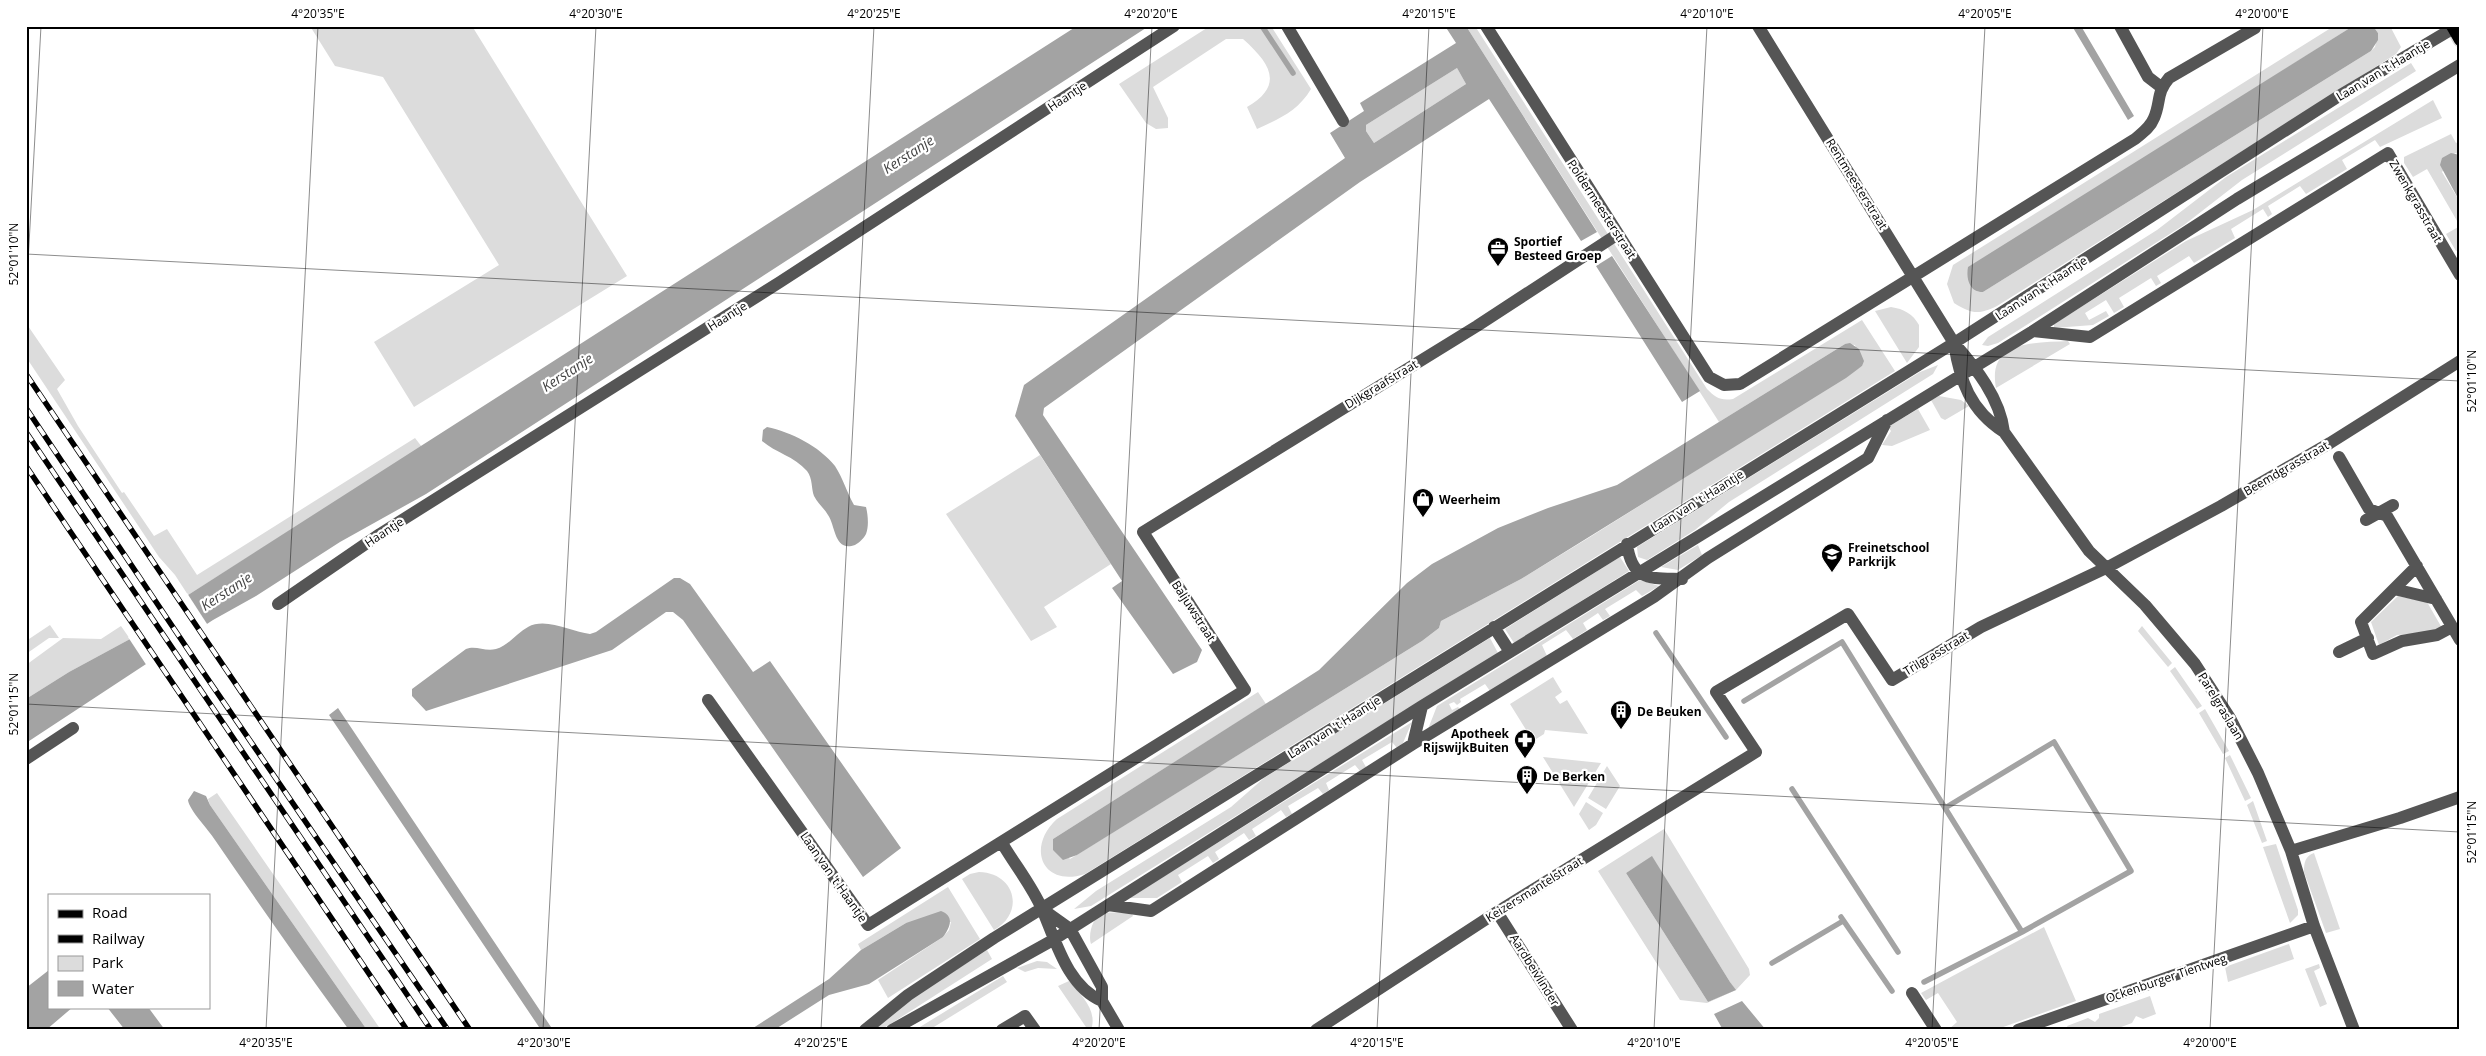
<svg xmlns="http://www.w3.org/2000/svg" width="2486" height="1056" viewBox="0 0 2486 1056" font-family="'Open Sans',sans-serif">
<style>
.green{fill:#dcdcdc;fill-rule:evenodd}
.water{fill:#a3a3a3;fill-rule:evenodd}
.pier{fill:#fff}
.lines{fill:none;stroke-linecap:round;stroke-linejoin:round}
.stream{stroke:#a3a3a3;stroke-width:5.5}
.major-casing{stroke:#dbdbdb;stroke-width:15}
.minor{stroke:#555;stroke-width:12}
.major{stroke:#000;stroke-width:12}
.rail-casing{stroke:#000;stroke-width:5.5}
.rail{stroke:#fff;stroke-width:4;stroke-dasharray:11;stroke-linecap:butt}
.ticks{fill:none;stroke:#000;stroke-width:1;stroke-opacity:0.45}
.labels{text-anchor:middle;dominant-baseline:central;stroke-width:4.5;stroke-linejoin:round;paint-order:stroke}
.street-label{font-size:12px;fill:#000;stroke:#fff}
.poi-label{font-size:12px;font-weight:bold;fill:#000;stroke:#fff;text-anchor:start}
.water-label{font-size:14px;font-style:italic;fill:#444;stroke:#fff}
.neatline{fill:none;stroke:#000;stroke-width:2}
.ticks-label{font-size:12px;text-anchor:middle;fill:#000}
</style>
<rect width="100%" height="100%" fill="#fff"/>
<path class="green" d="M310,26H472L627,276L414,407L374,342L499,265L383,77L335,66Z
M1210,26H1271L1311,89C1298,111 1279,119 1257,129L1247,107C1285,85 1270,63 1243,39H1226L1153,87L1168,118V128L1156,129L1146,123L1119,84Z
M1466,26H1475L1707,389C1715,397 1720,401 1733,399L1862,320L1895,371L1085,874C1042,888 1026,847 1057,819L1258,692L1266,704L1053,839L1070,859L1422,641L1439,628L1441,621L1521,579L1590,537L1862,366L1855,345L1845,344L1719,422Z
M2334,26H2353L2151,154L1977,292H1983L2371,51L2375,47L2378,33L2373,26H2390L2401,47L2396,54L1997,306C1978,315 1972,314 1954,303L1947,284L1953,265Z
M2411,63L2416,71L2242,180L2184,225L1998,343L1988,346L1982,345L1988,337L2157,230L2226,177Z
M1457,68L1466,84L1374,143L1366,131V125Z
M2433,100L2442,118L2380,147L2375,140L2342,160L2347,169L2306,194L2300,186L2268,206L2272,214L2268,217L2263,209L2231,229L2235,238L2194,263L2189,256L2157,276L2161,283L2156,286L2151,278L2119,298L2124,307L2114,313L2106,300L2085,313L2089,320L2106,311L2109,316L2093,325L2054,328V324L2186,241L2253,210Z
M2451,134L2456,143L2460,141V155L2455,153L2442,172L2460,202V249L2456,251L2446,234L2460,226L2427,169L2413,177L2404,163V157Z
M1891,307C1904,309 1913,314 1919,325V347L1907,363L1875,311Z
M26,323L65,380L57,389L78,426L122,493L124,492L154,536L167,529L197,575L415,438L422,447L188,595L175,575L159,557L26,357Z
M2068,341L2070,344L1996,388C1987,340 2034,343 2068,341Z
M1938,365L1933,374L1729,502L1695,530L1647,560L1638,557L1637,547L1920,372Z
M1939,396L1961,400L1969,406L1945,420L1941,418L1931,400Z
M1918,409L1930,430L1892,446L1882,445L1891,431L1888,427Z
M1040,455L1111,564L1044,607L1057,627L1031,641L946,514Z
M1698,545L1702,555L1678,570L1661,567Z
M1620,557L1629,571L1514,643L1505,629Z
M1640,580L1659,586L1642,596L1636,590L1605,609L1610,616L1603,620L1598,613L1583,623L1587,630L1573,639L1566,630L1542,645L1547,656L1490,691L1485,684L1460,699L1461,702L1457,705L1454,702L1449,704L1452,710L1458,707L1461,710L1428,729L1437,706Z
M2398,596L2427,602L2442,628L2435,632L2397,635L2379,645L2371,622Z
M50,625L59,638H49L26,654V641Z
M121,626L130,639L69,672L26,699V665L63,638L101,639Z
M2142,626L2172,663L2168,667L2138,631Z
M1490,638L1498,653L1091,906L1074,909L1096,891L1231,807L1264,778Z
M2175,667L2202,706L2197,709L2170,671Z
M1553,677L1562,692L1555,697L1560,704L1567,700L1588,734L1545,730L1544,734L1533,741L1510,704Z
M2205,709L2229,751L2223,754L2199,713Z
M1412,722L1403,743L1397,748L1392,742L1362,760L1366,767L1360,771L1355,765L1326,783L1329,790L1323,794L1318,788L1288,806L1292,814L1286,817L1281,810L1252,829L1256,836L1249,840L1244,833L1215,852L1219,859L1213,863L1208,856L1178,875L1182,882L1157,898H1129Z
M2230,755L2251,798L2245,801L2225,758Z
M1543,757L1601,763L1574,807Z
M1607,766L1620,786L1606,809L1588,798Z
M217,793L381,1030H367L210,805L208,799Z
M2253,801L2267,841L2262,843L2247,805Z
M1586,802L1603,813L1596,825L1589,830L1579,814Z
M1664,829L1749,969L1750,975L1736,990L1707,1003L1680,1000L1598,871ZM1652,857L1735,990L1708,1002L1626,873Z
M2276,844L2298,910V915L2290,923L2263,847Z
M2314,853L2340,929L2326,933L2304,872C2304,863 2305,856 2314,853Z
M979,872C1016,873 1025,913 994,930L962,879L970,874Z
M948,887L980,939L888,998L878,980L943,937L949,930L951,922L906,923L861,950L858,944Z
M1131,912L1133,916L1091,944C1088,935 1092,916 1104,913C1110,912 1123,913 1131,912Z
M2044,927L2076,1001L1995,1030H1948L1957,1022L1938,993L1926,1000L1921,993Z
M2289,944L2294,959L2228,982L2225,967Z
M987,950L992,959L881,1030H872L906,1002Z
M1037,961L1047,962L1057,969L1038,968L1025,972L1017,968Z
M2319,964L2320,968L2314,971L2327,1004L2320,1007L2305,969Z
M1003,976L1007,982L929,1030H915Z
M1069,981C1081,995 1098,1010 1091,1030H1088L1058,986Z
M2150,996L2156,1014L2143,1019L2136,1016L2132,1023L2113,1030H2069L2067,1026L2088,1018L2095,1022L2099,1018V1014Z"/>
<path class="water" d="M1077,26H1149L426,494L340,542L256,596L213,620L26,743V699L69,672L130,639L188,595Z
M1445,26H1466L1597,232L1581,241L1489,99L1360,182L1044,408L1043,415L1202,650L1197,662L1173,674L1112,588L1122,581L1015,416L1024,385L1345,158L1330,133L1364,111L1360,103L1456,43ZM1457,68L1466,84L1374,143L1366,131V125Z
M2072,26H2081L2134,116L2128,120Z
M2353,26H2373L2378,33V40L2371,51L1983,292C1969,292 1966,278 1968,267Z
M2451,153L2460,155V202L2440,165L2442,158Z
M1612,256L1700,391L1682,402L1596,266Z
M1850,343L1859,349L1864,361L1862,366L1846,378L1521,579L1441,621L1439,628L1422,641L1077,855L1063,860L1053,850V839L1319,670L1407,583L1432,564L1498,528L1548,508L1617,485L1845,344Z
M767,427C791,432 819,446 835,466C843,478 847,493 854,505L866,507C868,515 869,526 866,534C864,538 859,543 855,545C834,552 836,527 828,515C824,508 818,504 814,496C811,488 813,479 807,471C794,456 776,453 762,441L763,430Z
M674,578H680L690,584L753,672L770,661L901,848L863,877L683,620L673,612H666L612,650L426,711L412,696V689L466,649C476,645 485,652 496,649C508,646 517,633 528,627C546,617 572,632 590,634L596,632Z
M338,708L553,1030H541L329,715Z
M194,791L206,796L210,805L367,1030H349C303,967 259,904 215,840C209,830 189,810 188,800Z
M1652,856L1730,982L1736,990L1708,1002L1626,873Z
M941,911C955,916 950,928 943,937L869,984L829,995L774,1030H750L829,979L861,950L906,923Z
M49,970V1007H73L46,1030H26V988Z
M1742,1001L1766,1030H1723L1714,1014Z
M107,1007H148L165,1030H125Z"/>
<path class="pier" d="M187,593L209,627L147,666L128,637Z"/>
<g class="lines">
<path class="stream" d="M1262,26L1293,73
M1656,633L1726,737
M1744,701L1842,642L2022,932
M1792,789L1898,952
M1841,917L1892,991
M1772,963L1843,921
M1924,982L2022,932L2131,871L2054,742L1945,808"/>
<g class="major-casing">
<path id="major" d="M2452,26L2460,40"/>
</g>
<path class="minor" d="M1287,26L1343,121
M1486,26L1709,377L1724,385L1740,384L2135,139C2142,133 2150,128 2154,118C2161,102 2156,93 2169,78L2255,28L2254,26
M1758,26L1954,343C1976,368 2000,398 2004,432
M2120,26L2148,77L2161,87
M2033,331L2090,337L2388,153L2460,275
M1954,343C1960,381 1970,410 2004,432L2089,551L2145,605L2195,664L2230,718L2258,773L2291,851L2314,926L2354,1030
M2339,457L2369,509L2387,516L2460,640
M2366,520L2393,505
M1627,544C1632,582 1651,578 1682,579
M2417,566L2361,622L2373,654L2402,641L2437,635L2452,627
M2394,589L2436,599
M278,604L380,534L780,282L1174,26
M1494,627L1510,652
M2339,652L2368,638
M708,700L868,925L1245,690L1143,532L1477,326L1618,234
M1413,744L1422,706
M26,759L73,728
M1002,843C1015,865 1032,886 1042,909C1056,941 1067,986 1102,1001
M2291,851L2400,818L2460,797
M1108,905L1151,911L1413,744L1654,597L1708,558L1868,458L1887,420
M1042,909L1070,929L1102,987V1001L1119,1030
M1497,912L1572,1030
M1912,993L1936,1030
M865,1030L908,995L994,938L1954,343L2339,96L2457,26
M892,1030L1053,940L1422,706L2033,331L2237,199L2460,65
M1002,1030L1025,1016L1035,1030
M1316,1030L1497,912L1756,752L1716,692L1848,614L1892,680L1981,627L2108,567L2221,506L2330,443L2460,361
M2018,1030L2314,926"/>
<use href="#major" class="major"/>
<g class="rail-casing">
<path id="rail" d="M26,374L470,1030
M26,408L201,669L448,1030
M26,432L431,1030
M26,466L407,1030"/>
</g>
<use href="#rail" class="rail"/>
</g>
<path class="ticks" d="M26,254L2460,381M26,299L41,26M26,704L2460,832M266,1030L318,26M543,1030L596,26M821,1030L874,26M1099,1030L1152,26M1377,1030L1429,26M1654,1030L1707,26M1932,1030L1985,26M2210,1030L2263,26"/>
<defs>
<g id="office-pin" transform="scale(1.125)"><path d="M0 17L-7.5 6A9.5 9.5 0 1 1 7.5 6Z" fill="#000" stroke="#fff"/><path d="M-6-3h4V-5.5h4V-3h4V5H-6ZM-1-4.5V-3h2v-1.5ZM-6 0V1H6V0Z" fill="#fff"/></g>
<g id="shop-pin" transform="scale(1.125)"><path d="M0 17L-7.5 6A9.5 9.5 0 1 1 7.5 6Z" fill="#000" stroke="#fff"/><path d="M-5-2.5h2.3a2.7 3.5 0 0 1 5.4 0H5L5.5 6h-11ZM-1.5-2.5h3a1.5 2.3 0 0 0-3 0Z" fill="#fff"/></g>
<g id="school-pin" transform="scale(1.125)"><path d="M0 17L-7.5 6A9.5 9.5 0 1 1 7.5 6Z" fill="#000" stroke="#fff"/><path d="M0-5L7-2L0 1L-7-2ZM-4 1L0 2.5L4 1V4Q0 6-4 4Z" fill="#fff"/></g>
<g id="building-pin" transform="scale(1.125)"><path d="M0 17L-7.5 6A9.5 9.5 0 1 1 7.5 6Z" fill="#000" stroke="#fff"/><path d="M-4-6H4V6H1V3H-1V6H-4ZM-2.5-4.3h1.7v1.8h-1.7ZM.8-4.3h1.7v1.8H.8ZM-2.5-1h1.7V.8h-1.7ZM.8-1h1.7V.8H.8Z" fill="#fff"/></g>
<g id="pharmacy-pin" transform="scale(1.125)"><path d="M0 17L-7.5 6A9.5 9.5 0 1 1 7.5 6Z" fill="#000" stroke="#fff"/><path d="M-2-6h4v4h4v4h-4v4h-4v-4h-4v-4h4Z" fill="#fff"/></g>
</defs>
<g fill-rule="evenodd">
<use href="#office-pin" x="1498" y="248"/>
<use href="#shop-pin" x="1423" y="499"/>
<use href="#school-pin" x="1832" y="554"/>
<use href="#building-pin" x="1621" y="711"/>
<use href="#pharmacy-pin" x="1525" y="740"/>
<use href="#building-pin" x="1527" y="776"/>
</g>
<g class="labels">
<g class="street-label">
<text transform="translate(2383 70) rotate(-31)">Laan van 't Haantje</text>
<text transform="translate(1067 96) rotate(-33)">Haantje</text>
<text transform="translate(1857 184) rotate(58)">Rentmeesterstraat</text>
<text transform="translate(2416 201) rotate(60)">Zwenkgrasstraat</text>
<text transform="translate(1602 209) rotate(57)">Poldermeesterstraat</text>
<text transform="translate(2041 288) rotate(-33)">Laan van 't Haantje</text>
<text transform="translate(727 316) rotate(-32)">Haantje</text>
<text transform="translate(1381 384) rotate(-31)">Dijkgraafstraat</text>
<text transform="translate(2286 468) rotate(-30)">Beemdgrasstraat</text>
<text transform="translate(1697 501) rotate(-32)">Laan van 't Haantje</text>
<text transform="translate(384 532) rotate(-33)">Haantje</text>
<text transform="translate(1194 611) rotate(57)">Baljuwstraat</text>
<text transform="translate(1936 653) rotate(-31)">Trilgrasstraat</text>
<text transform="translate(2221 706) rotate(59)">Parelgraslaan</text>
<text transform="translate(1334 727) rotate(-32)">Laan van 't Haantje</text>
<text transform="translate(834 877) rotate(55)">Laan van 't Haantje</text>
<text transform="translate(1534 889) rotate(-32)">Keizersmantelstraat</text>
<text transform="translate(1535 970) rotate(58)">Aardbeivlinder</text>
<text transform="translate(2166 978) rotate(-19)">Ockenburger Tientweg</text>
</g>
<g class="poi-label">
<text x="1514" y="241">Sportief<tspan x="1514" dy="14">Besteed Groep</tspan></text>
<text x="1439" y="499">Weerheim</text>
<text x="1848" y="547">Freinetschool<tspan x="1848" dy="14">Parkrijk</tspan></text>
<text x="1637" y="711">De Beuken</text>
<text x="1509" y="733" text-anchor="end">Apotheek<tspan x="1509" dy="14">RijswijkBuiten</tspan></text>
<text x="1543" y="776">De Berken</text>
</g>
<g class="water-label">
<text transform="translate(908 154) rotate(-33)">Kerstanje</text>
<text transform="translate(567 372) rotate(-33)">Kerstanje</text>
<text transform="translate(226 591) rotate(-33)">Kerstanje</text>
</g>
</g>
<rect width="2486" height="1056" fill="none" stroke="#ffffff" stroke-width="55"/>
<rect x="48" y="894" width="162" height="115" fill="#ffffff" stroke="#999999"/>
<rect x="58" y="910" width="25" height="8" fill="#000000" stroke="#999999"/>
<text x="92" y="918" font-size="15" fill="#000000">Road</text>
<rect x="58" y="935" width="25" height="8" fill="#000000" stroke="#999999"/>
<text x="92" y="944" font-size="15" fill="#000000">Railway</text>
<rect x="58" y="956" width="25" height="15" fill="#dcdcdc" stroke="#999999"/>
<text x="92" y="968" font-size="15" fill="#000000">Park</text>
<rect x="58" y="981" width="25" height="15" fill="#a3a3a3" stroke="#999999"/>
<text x="92" y="994" font-size="15" fill="#000000">Water</text>
<rect x="28" y="28" width="2430" height="1000" class="neatline"/>
<g class="ticks-label">
<text x="318" y="18">4°20'35"E</text>
<text x="596" y="18">4°20'30"E</text>
<text x="874" y="18">4°20'25"E</text>
<text x="1151" y="18">4°20'20"E</text>
<text x="1429" y="18">4°20'15"E</text>
<text x="1707" y="18">4°20'10"E</text>
<text x="1985" y="18">4°20'05"E</text>
<text x="2262" y="18">4°20'00"E</text>
<text transform="translate(14 254) rotate(-90)" y="4">52°01'10"N</text>
<text transform="translate(2472 381) rotate(-90)" y="4">52°01'10"N</text>
<text transform="translate(14 704) rotate(-90)" y="4">52°01'15"N</text>
<text transform="translate(2472 832) rotate(-90)" y="4">52°01'15"N</text>
<text x="266" y="1047">4°20'35"E</text>
<text x="544" y="1047">4°20'30"E</text>
<text x="821" y="1047">4°20'25"E</text>
<text x="1099" y="1047">4°20'20"E</text>
<text x="1377" y="1047">4°20'15"E</text>
<text x="1654" y="1047">4°20'10"E</text>
<text x="1932" y="1047">4°20'05"E</text>
<text x="2210" y="1047">4°20'00"E</text>
</g>
</svg>
